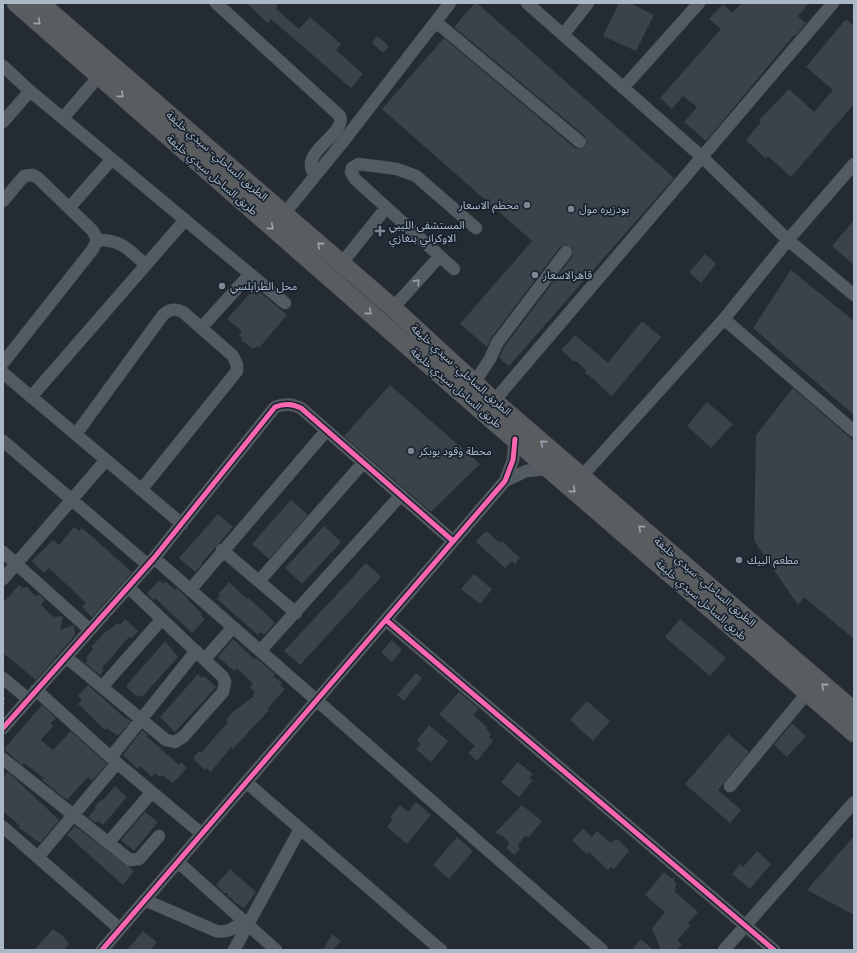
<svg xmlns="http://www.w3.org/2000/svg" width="857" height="953" viewBox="0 0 857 953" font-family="Raleway,'Noto Sans Arabic',sans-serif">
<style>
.building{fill:#3b4249}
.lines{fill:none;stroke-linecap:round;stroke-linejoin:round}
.minor-casing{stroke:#40464c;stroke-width:13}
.highway-casing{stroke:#40474f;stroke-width:19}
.path{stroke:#565e64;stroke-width:2;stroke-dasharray:3 3;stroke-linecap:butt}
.minor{stroke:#535a61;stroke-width:12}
.highway{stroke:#595d60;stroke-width:18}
.cycleway-casing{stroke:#17222e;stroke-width:8}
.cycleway{stroke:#f766af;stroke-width:5}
.oneway{stroke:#9ba6b2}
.oneway2{stroke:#95a0ad}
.poi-dot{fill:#7c8793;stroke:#17222e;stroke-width:1.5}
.labels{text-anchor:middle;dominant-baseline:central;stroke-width:3.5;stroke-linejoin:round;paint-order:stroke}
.street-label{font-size:11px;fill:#abb8c6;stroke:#17222e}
.poi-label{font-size:11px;fill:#abb8c6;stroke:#17222e;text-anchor:start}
</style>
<rect width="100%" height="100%" fill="#242b33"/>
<path class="building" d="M246,3H278L276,9L299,29L310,17L341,44L336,50L363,74L351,88L271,19L268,23Z
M475,3H477L674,178L509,366L499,358L504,347L572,257L573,249L567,245L560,247L491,338L487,347L460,324L532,241L382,109L444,38L575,148L579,149L585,147L587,143L585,136L454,27Z
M619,3H630L654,15L636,51L603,36Z
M742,3H809L798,16L806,23L795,36L794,35L706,141L684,122L697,107L683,96L672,109L660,98L721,29L709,19L723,4L732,13Z
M846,19L854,26V104L791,177L768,156L766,159L746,140L761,122L759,120L789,89L814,112L833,90L806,67Z
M377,36L389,46L383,53L372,43Z
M854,220V265L832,246Z
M705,254L716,264L701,283L689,272Z
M791,270L854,321V415L753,328Z
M255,288L287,315L259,348L257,346L253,349L241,340L242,338L239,335L242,331L227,319Z
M642,321L661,337L612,396L597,383L598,382L585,373L586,370L576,361L574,362L561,350L575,335L608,363Z
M390,385L480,464L431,512L344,436Z
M793,388L854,441V639L804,597L798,605L754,541L756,435Z
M707,402L733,424L711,448L687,426Z
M291,500L308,515L269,559L252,544Z
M218,514L233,527L201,564L202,565L195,572L179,558Z
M324,526L341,542L302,584L285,568Z
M74,527L79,531L82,528L132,572L92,617L82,607L86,603L49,568L44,573L32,561L53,540L59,545Z
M486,531L500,543L502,541L520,558L515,564L512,561L505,568L476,542Z
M366,563L381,577L300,665L284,651Z
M474,574L492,589L480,604L461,589Z
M159,580L164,584L166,582L175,590L177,588L202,614L200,615L205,619L192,633L155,598L153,600L147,593Z
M229,582L247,599L248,597L275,623L264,635L261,632L258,635L217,599L220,596L218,594Z
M19,585L22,588L27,587L36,597L38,594L45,600L41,605L54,617L63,616L60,630L74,625L75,635L36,680L3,653V603Z
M125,619L138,631L132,638L129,637L102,668L104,670L100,675L85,663L88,660L86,658L93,649L91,647L107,630L108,631L118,623L120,625Z
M680,619L726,658L710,676L665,637Z
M233,639L255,660L256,658L275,674L273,676L282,683L280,685L285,689L268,708L269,710L233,749L231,747L211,772L207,768L205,770L193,758L199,751L202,752L228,722L226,720L233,712L254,696L253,694L255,692L250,687L253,684L237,668L234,671L218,657Z
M392,640L402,650L392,662L381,652Z
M165,641L178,657L142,697L139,695L137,697L126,686Z
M416,673L422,678L404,701L397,695Z
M198,674L202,678L204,676L216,687L175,732L160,717Z
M88,685L126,719L127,718L131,721L118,736L106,728L105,730L78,704L82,701L78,696Z
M459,692L479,709L473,715L487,727L486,729L491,734L489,737L493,741L477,761L468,753L475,746L439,714Z
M587,701L610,721L593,741L570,720Z
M42,705L56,718L51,723L53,726L41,740L53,750L71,731L107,764L92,781L88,777L67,800L42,780L44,778L24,763L22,765L4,749Z
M792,723L806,736L787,757L774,745Z
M429,725L448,741L431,762L416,749L421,744L417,741Z
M142,730L148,735L146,736L179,765L181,762L187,768L173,783L162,775L160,777L155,773L152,777L140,766L138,769L123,755Z
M728,734L749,752L718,790L741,810L730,823L685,784Z
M518,762L533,774L529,778L533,780L519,797L501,782Z
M8,772L59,820L40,843L18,827L20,826L3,811V777Z
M115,786L127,797L103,825L98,821L96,823L88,817L96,808L94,807L102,799L103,800Z
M416,802L431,815L407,844L387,827L393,819L390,817L400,805L408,812Z
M522,805L542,821L529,837L525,836L518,845L520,849L514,855L507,848L509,842L503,836L495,833Z
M145,812L158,822L134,851L121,840Z
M75,826L134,871L123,885L67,835Z
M583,828L592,837L597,831L611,843L614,840H619L629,851L614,869L611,867L608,870L589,852L587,854L572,841Z
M854,836V915L807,890Z
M457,837L473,851L449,879L433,865Z
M757,851L771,864L750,889L732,874L740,864L743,867Z
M230,869L256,892L244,908L233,901L232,898L228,897L227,893H224L216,885Z
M664,872L671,878H674V882H676L675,892L698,912L688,923L690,926L677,940L682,944L676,950H661L652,928L665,912L645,895Z
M53,929L63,936L69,944L64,950H34Z
M143,931L157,942L150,950H127Z
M332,934L341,941L332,950H323Z
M641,939L653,950H632Z"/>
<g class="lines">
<g class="minor-casing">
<path id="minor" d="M216,3L340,116C346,136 297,152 315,175
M527,3L702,157L788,240L854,295
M436,22L580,142
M563,35L588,3
M3,66L30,91L285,303
M623,88L699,3
M63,118L99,76
M3,122L30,91
M3,201L24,176L33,175L38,178L93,231L97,240L93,249L3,363
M69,208L112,159
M284,214L342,143L450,3
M97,240C121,239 129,250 146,265
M341,264L386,208
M454,269L355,179L351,172L352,168L359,164L397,169L416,176L476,228
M393,308L440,256
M724,319L854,431
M201,328L250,274
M3,373L182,524
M474,383L490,359L497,343L566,252
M31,397L185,220
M494,401L833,3
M76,434L163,315C169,309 175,308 183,312L233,356L237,365V371L141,490
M3,441L148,565
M582,476L724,319L788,240L854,164
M505,481L526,471L549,469
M222,550L296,613
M3,552L90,630
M154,558L602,950
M3,579L106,460
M259,581L363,463
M190,590L326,431
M386,620L774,950
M261,650L401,495
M66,657L166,740L175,742L183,737L223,692L225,682L223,677L128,587
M205,659L233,627
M3,678L28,699
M102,687L162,619
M36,690L117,763L202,834
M3,728L154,558L275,407C285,403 292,404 301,408L453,541
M111,757L196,651
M3,759L130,860L139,859L159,836
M246,782L441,950
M730,786L808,692
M3,827L120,929
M108,843L152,792
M38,857L117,763
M178,862L276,950
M145,900L216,931C228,933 235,928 243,920
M102,950L505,481L513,460L515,439
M234,950L300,829
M724,950L854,802"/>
</g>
<g class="highway-casing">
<path id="highway" d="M16,3L483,412L854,733
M40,3L393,308L494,401L854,711"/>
</g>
<path class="path" d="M3,697L5,700L3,704"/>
<use href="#minor" class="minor"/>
<use href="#highway" class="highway"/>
<g class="cycleway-casing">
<path id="cycleway" d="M386,620L774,950
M3,728L154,558L275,407C285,403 292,404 301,408L453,541
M102,950L505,481L513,460L515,439"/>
</g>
<use href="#cycleway" class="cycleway"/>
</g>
<defs><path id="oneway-chevron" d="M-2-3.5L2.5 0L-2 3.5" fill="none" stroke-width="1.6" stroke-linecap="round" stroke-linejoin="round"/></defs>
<g class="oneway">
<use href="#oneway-chevron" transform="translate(38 22) rotate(41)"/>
<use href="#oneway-chevron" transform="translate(121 95) rotate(41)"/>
<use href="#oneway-chevron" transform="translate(271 227) rotate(41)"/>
<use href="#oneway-chevron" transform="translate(320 245) rotate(-139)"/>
<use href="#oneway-chevron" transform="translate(369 312) rotate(41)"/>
<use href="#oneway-chevron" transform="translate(543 443) rotate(-139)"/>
<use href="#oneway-chevron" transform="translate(573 490) rotate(41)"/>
<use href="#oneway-chevron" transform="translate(641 528) rotate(-139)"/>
<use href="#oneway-chevron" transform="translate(824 686) rotate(-139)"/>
</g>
<use class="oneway2" href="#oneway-chevron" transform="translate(417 282) rotate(-48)"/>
<g class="poi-dot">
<circle cx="527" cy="205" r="4"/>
<circle cx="571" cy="209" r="4"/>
<path d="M378 225h4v4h4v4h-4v4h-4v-4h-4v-4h4z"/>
<circle cx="535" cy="275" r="4"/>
<circle cx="222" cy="286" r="4"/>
<circle cx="411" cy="451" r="4"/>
<circle cx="739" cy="560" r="4"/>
</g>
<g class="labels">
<g class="street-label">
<text transform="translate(217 156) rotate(41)">الطريق الساحلي- سيدي خليفة</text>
<text transform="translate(212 175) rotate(41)">طريق الساحل سيدي خليفة</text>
<text transform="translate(461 370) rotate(42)">الطريق الساحلي- سيدي خليفة</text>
<text transform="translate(456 388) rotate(41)">طريق الساحل سيدي خليفة</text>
<text transform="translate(705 582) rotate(41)">الطريق الساحلي- سيدي خليفة</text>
<text transform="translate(701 600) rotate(41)">طريق الساحل سيدي خليفة</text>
</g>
<g class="poi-label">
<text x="519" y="205" text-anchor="end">محطم الاسعار</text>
<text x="579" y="209">بودزيره مول</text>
<text x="389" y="225">المستشفى الليبي<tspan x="389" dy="13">الاوكراني بنغازي</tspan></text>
<text x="543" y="275">قاهرالاسعار</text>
<text x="230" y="286">محل الطرابلسي</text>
<text x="419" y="451">محطة وقود بوبكر</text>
<text x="747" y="560">مطعم البيك</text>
</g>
</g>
<rect width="857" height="953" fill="none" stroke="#abb8c6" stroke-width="8"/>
</svg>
